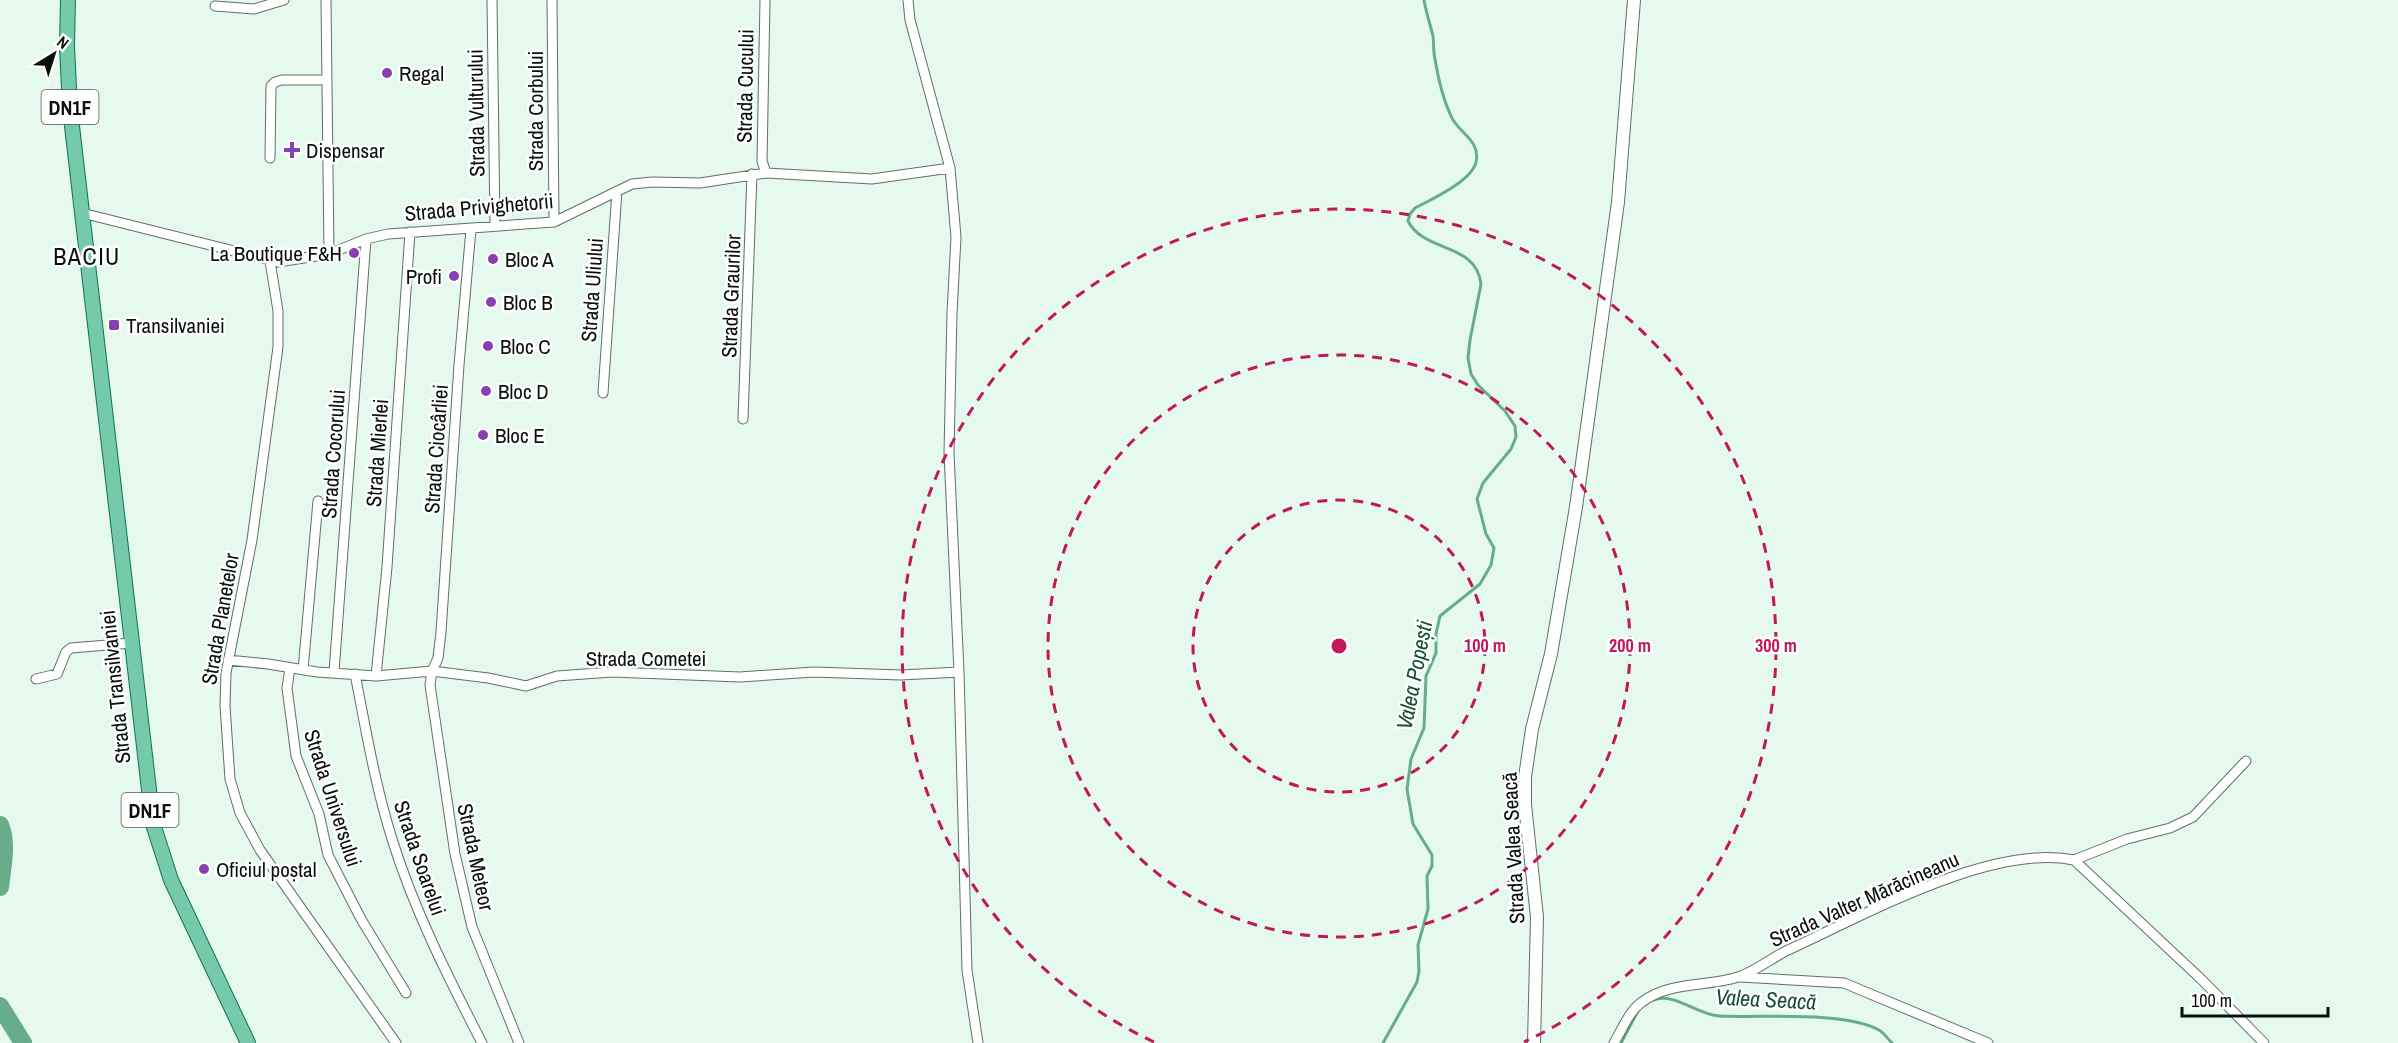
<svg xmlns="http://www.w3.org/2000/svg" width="2398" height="1043" viewBox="0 0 2398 1043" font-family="'Archivo Narrow',sans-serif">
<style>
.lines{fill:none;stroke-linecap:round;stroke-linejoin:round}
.stream{stroke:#67ad8a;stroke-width:3}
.river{stroke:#67ad8a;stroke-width:18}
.minor-casing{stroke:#5f7066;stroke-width:11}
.secondary-casing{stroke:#5f7066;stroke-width:14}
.primary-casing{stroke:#12724e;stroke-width:16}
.minor{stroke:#fff;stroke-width:9}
.secondary{stroke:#fff;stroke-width:12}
.primary{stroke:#74caaa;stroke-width:14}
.ring{fill:none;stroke:#c2185b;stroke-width:3;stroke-dasharray:10 8}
.poi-dot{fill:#883fb1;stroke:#fff;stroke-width:2}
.labels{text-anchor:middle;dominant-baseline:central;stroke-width:5;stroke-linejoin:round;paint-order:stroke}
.shield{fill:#fff;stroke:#535855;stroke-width:1.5}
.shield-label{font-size:20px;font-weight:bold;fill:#09100c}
.poi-label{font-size:21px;fill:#09100c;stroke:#fff;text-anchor:start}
.street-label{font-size:21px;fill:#09100c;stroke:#fff}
.water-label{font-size:22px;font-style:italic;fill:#174e36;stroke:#fff}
.quarter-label{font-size:24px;letter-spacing:1.5px;fill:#09100c;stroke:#fff}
.centre{fill:#c2185b;stroke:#fff;stroke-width:3}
.ring-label{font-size:18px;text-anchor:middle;font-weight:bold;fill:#c2185b;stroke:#fff;stroke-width:5;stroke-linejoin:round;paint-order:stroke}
</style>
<rect width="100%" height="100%" fill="#e5f9ee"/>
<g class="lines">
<path class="stream" d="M1653,1000C1675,992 1697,1015 1719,1016C1760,1018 1844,1011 1879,1030C1884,1033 1888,1039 1892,1043
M1383,1043L1417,982L1419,971L1418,945L1428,909L1427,876L1432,866V855L1413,824L1407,789L1411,759L1424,728L1426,676L1436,653V634L1440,616L1480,584L1491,565L1494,548L1486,534L1477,499L1483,483L1511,449L1516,437L1515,426L1505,411L1478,385L1471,374L1468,358L1470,340L1481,284C1476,242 1424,253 1408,221L1410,214L1415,208C1432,199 1472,181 1476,162C1481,140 1458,133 1451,116C1443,99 1438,78 1435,59C1433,51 1434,43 1433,36C1430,24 1426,12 1424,0
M1621,1043L1638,1011"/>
<path class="river" d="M0,825C8,843 2,868 0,887
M0,1006L23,1043"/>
<g class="minor-casing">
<path id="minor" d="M326,0L329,254
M492,0L495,226
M552,0L554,222
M765,0L762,161L766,173
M908,0L910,20L950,168L956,237L952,313L949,453L959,672L967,970L978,1043
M215,6L254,9L284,0
M270,158L271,86L275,82L282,80H325
M82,213L278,262L329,254L366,239L388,234L554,222L632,184L653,182L700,183L766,173L872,179L950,168
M471,229L459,365L441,632L438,658L432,671L430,685L455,854L472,927L519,1043
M270,261L278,311V347L252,540L226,673L225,706L230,779L240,813L260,850L396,1043
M603,393L617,191
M743,419L752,174
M228,660L268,664L317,672L376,676L432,671L488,678L526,686L557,676L612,672L740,677L814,672L901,675L959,672
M290,668L287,688L296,756L319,814L328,855L361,919L406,993
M303,670L318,501
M334,672L366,239
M355,674C366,730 375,785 392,839C414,910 448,977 482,1043
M376,676L387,567L410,232
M36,679L57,674L66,652L71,648L132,643
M2074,860L2127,839L2170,828L2193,817L2246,761
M1740,977L1844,983L1988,1043
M1614,1043C1622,1030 1629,1011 1642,1002C1670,981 1707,987 1738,977C1752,973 1772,958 1786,951C1861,917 1991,843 2074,860L2201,979L2264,1043"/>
</g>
<g class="secondary-casing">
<path id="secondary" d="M1534,1043L1537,917L1525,805V777L1532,729L1551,654L1576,507L1618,202L1634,0"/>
</g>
<g class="primary-casing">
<path id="primary" d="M68,0L67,46L70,109L153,824L171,880L248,1043"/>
</g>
<use href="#minor" class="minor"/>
<use href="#secondary" class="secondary"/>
<use href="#primary" class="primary"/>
</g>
<g class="ring">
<circle cx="1339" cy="646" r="146"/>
<circle cx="1339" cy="646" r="291"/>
<path d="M1154 1042A437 437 0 1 1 1524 1042"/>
</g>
<g class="poi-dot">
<circle cx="387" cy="73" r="6"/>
<path d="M289 141h6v6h6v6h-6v6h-6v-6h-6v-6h6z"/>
<circle cx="354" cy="253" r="6"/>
<circle cx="493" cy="259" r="6"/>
<circle cx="454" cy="276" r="6"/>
<circle cx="491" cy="302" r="6"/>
<rect x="108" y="319" width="12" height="12" rx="3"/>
<circle cx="488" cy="346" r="6"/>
<circle cx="486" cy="391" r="6"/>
<circle cx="483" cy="435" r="6"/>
<circle cx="204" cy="869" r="6"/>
</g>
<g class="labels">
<g class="shield">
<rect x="41.5" y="90" width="57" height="34" rx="4.5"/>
<rect x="121.5" y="793" width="57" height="34" rx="4.5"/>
</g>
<g class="shield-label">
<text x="70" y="107">DN1F</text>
<text x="150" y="810">DN1F</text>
</g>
<g class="poi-label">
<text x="399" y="73">Regal</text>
<text x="306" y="150">Dispensar</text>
<text x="342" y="253" text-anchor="end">La Boutique F&amp;H</text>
<text x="505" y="259">Bloc A</text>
<text x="442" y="276" text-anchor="end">Profi</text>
<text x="503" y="302">Bloc B</text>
<text x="126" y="325">Transilvaniei</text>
<text x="500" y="346">Bloc C</text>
<text x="498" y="391">Bloc D</text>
<text x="495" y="435">Bloc E</text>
<text x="216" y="869">Oficiul poștal</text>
</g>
<g class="street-label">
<text transform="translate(745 86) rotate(-89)">Strada Cucului</text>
<text transform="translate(535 111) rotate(-90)">Strada Corbului</text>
<text transform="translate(476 113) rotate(-91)">Strada Vulturului</text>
<text transform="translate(479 207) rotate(-5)">Strada Privighetorii</text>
<text transform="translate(592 290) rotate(-86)">Strada Uliului</text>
<text transform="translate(731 296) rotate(-88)">Strada Graurilor</text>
<text transform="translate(436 449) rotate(-86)">Strada Ciocârliei</text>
<text transform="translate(377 453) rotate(-86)">Strada Mierlei</text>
<text transform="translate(333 454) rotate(-86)">Strada Cocorului</text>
<text transform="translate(220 619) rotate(-80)">Strada Planetelor</text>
<text x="646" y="658">Strada Cometei</text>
<text transform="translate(115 687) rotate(-96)">Strada Transilvaniei</text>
<text transform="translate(333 798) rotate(72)">Strada Universului</text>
<text transform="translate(1513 848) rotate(-93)">Strada Valea Seacă</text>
<text transform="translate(476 857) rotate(78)">Strada Meteor</text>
<text transform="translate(420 858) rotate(71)">Strada Soarelui</text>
<text transform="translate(1864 899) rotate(-24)">Strada Valter Mărăcineanu</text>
</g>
<g class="water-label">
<text transform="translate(1414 675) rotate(-79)">Valea Popești</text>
<text transform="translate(1766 999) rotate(3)">Valea Seacă</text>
</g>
<g class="quarter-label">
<text x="87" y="256">BACIU</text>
</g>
</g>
<circle cx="1339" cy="646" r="9" class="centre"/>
<g class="ring-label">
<text x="1485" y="652">100 m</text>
<text x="1630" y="652">200 m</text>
<text x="1776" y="652">300 m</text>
</g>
<g transform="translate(54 54) rotate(38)" stroke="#ffffff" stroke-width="4.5" paint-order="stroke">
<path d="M0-4.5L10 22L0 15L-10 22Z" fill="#09100c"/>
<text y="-9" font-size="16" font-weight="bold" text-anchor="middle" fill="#09100c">N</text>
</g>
<path d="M2182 1007v9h146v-9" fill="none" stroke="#09100c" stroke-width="3"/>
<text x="2191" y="1007" font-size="18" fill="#09100c" stroke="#ffffff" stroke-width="4.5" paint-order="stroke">100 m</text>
</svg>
